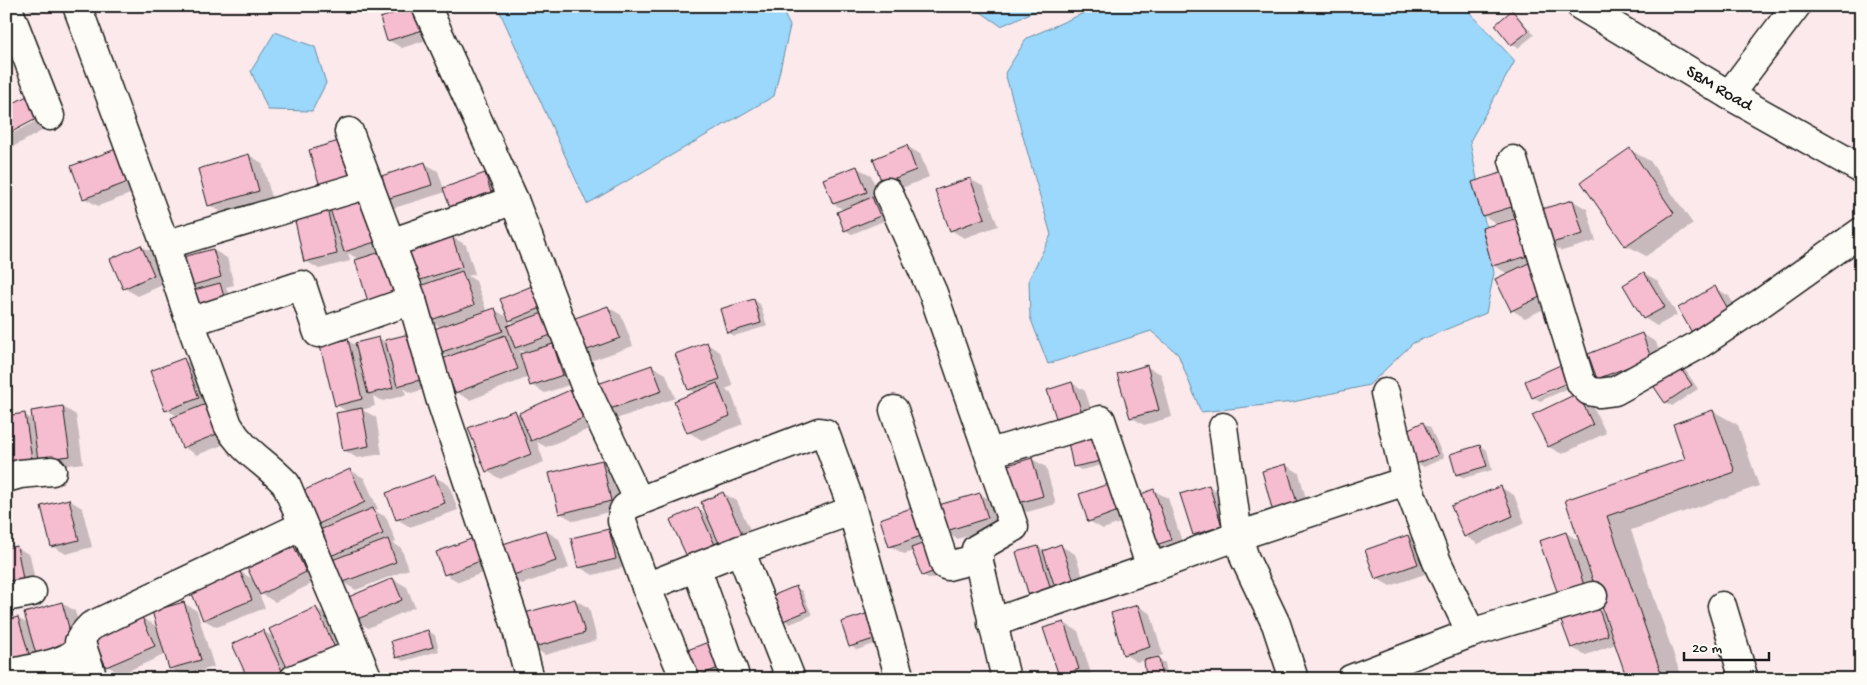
<svg xmlns="http://www.w3.org/2000/svg" width="1867" height="685" viewBox="0 0 1867 685" font-family="'Gochi Hand',sans-serif">
<style>
.water{fill:#9bd8fc;stroke:#688da2}
.shadow{fill:#0003;fill-rule:evenodd}
.building{fill:#f6bdd1;stroke:#1c1c1c}
.lines{fill:none;stroke-linecap:round;stroke-linejoin:round}
.minor-casing{stroke:#1c1c1c;stroke-width:31}
.minor{stroke:#fdfcf7;stroke-width:28}
.labels{text-anchor:middle;dominant-baseline:central;stroke-width:4.5;stroke-linejoin:round;paint-order:stroke}
.street-label{font-size:18px;fill:#1c1c1c;stroke:#fdfcf7}
</style>
<rect width="100%" height="100%" fill="#fbe9ec"/>
<filter id="ink" filterUnits="userSpaceOnUse"><feTurbulence type="fractalNoise" baseFrequency=".02" numOctaves="2"/><feDisplacementMap in="SourceGraphic" scale="10" xChannelSelector="R" yChannelSelector="G"/><feConvolveMatrix kernelMatrix="1 2 1 2 8 2 1 2 1" color-interpolation-filters="sRGB"/></filter>
<g filter="url(#ink)">
<path class="water" d="M506,6H780L790,26L774,96L587,204L499,10Z
M972,6H1046L1001,26Z
M1100,6H1464L1515,61L1470,141L1494,273L1486,313L1413,343L1369,385L1293,402L1201,412L1178,354L1151,331L1048,364L1030,317L1029,279L1051,235L1005,73L1027,38Z
M275,32L315,47L326,83L312,111L268,110L251,71Z"/>
<path class="shadow" d="M26,6H50L34,13L27,9Z
M452,6H471L459,10Z
M419,7L439,36L402,48L388,40Z
M1512,12L1518,16L1534,35L1518,48L1512,44Z
M27,97L40,105L51,126L7,150L6,137L45,116L43,114L6,134Z
M907,146L920,154L929,177L897,190L883,182Z
M1630,150L1650,161L1693,224L1646,256L1626,245Z
M116,151L141,190L98,206L84,198Z
M249,155L262,163L272,198L223,213L209,205Z
M424,163L438,171L444,189L485,175L498,183L508,212L446,192L394,208L381,201Z
M857,168L871,175L880,199L876,201L879,202L886,220L852,234L845,230L844,210L834,204Z
M970,179L984,187L998,226L964,238L951,230Z
M1521,180L1530,213L1496,223L1483,215Z
M1573,201L1587,209L1596,241L1562,251L1549,243Z
M326,210L391,248L401,259L360,260L348,253L350,261L319,269L306,261Z
M1518,219L1561,301L1525,318L1512,310L1508,274L1493,265Z
M452,237L466,245L475,274L468,276L476,281L487,312L495,310L509,318L532,288L538,291L564,343L554,346L566,353L575,383L545,393L531,385L529,377L470,400L456,392L448,357L440,353L442,328L429,320L424,286L415,281ZM509,320L516,324L511,325ZM520,350L524,352L527,354L522,355Z
M141,246L155,254L167,283L138,296L124,288Z
M213,250L227,258L234,285L226,287L233,311L188,286Z
M1644,273L1658,281L1677,315L1657,326L1644,318Z
M1715,288L1729,296L1745,324L1679,308Z
M754,300L760,304L767,326L734,336L728,332Z
M608,307L621,315L633,346L593,360L580,353Z
M1642,334L1656,342L1664,366L1612,386L1598,378Z
M379,338L387,343L437,386L411,393L404,388L406,395L383,401L373,396L375,406L362,410L376,417L382,454L357,458L344,450L348,412L336,405L348,341L357,346Z
M707,344L720,352L733,386L725,389L731,393L743,424L702,440L688,432L696,393L689,389Z
M183,360L197,367L230,442L197,455L183,447L178,416L166,410Z
M652,366L666,374L675,398L616,419L602,411Z
M1147,367L1161,374L1172,417L1144,425L1131,417Z
M1679,367L1686,371L1698,389L1672,406L1665,402Z
M1578,379L1580,383L1540,401L1533,397L1536,395V398Z
M1072,383L1085,391L1096,423L1073,431Z
M570,391L584,399L596,426L546,447L537,442L544,462L500,479L487,471L515,412L522,416Z
M1578,395L1591,403L1606,433L1562,454L1549,447Z
M63,407L76,415L83,463L52,467L20,477L25,415L33,420Z
M1713,411L1738,425L1759,486L1631,530L1682,679H1628L1616,644L1586,655L1572,648L1598,609L1606,613L1599,592L1579,581L1572,601L1566,533L1581,542L1567,501L1687,460Z
M1423,424L1430,427L1444,458L1424,467L1417,463Z
M1069,443L1112,463L1081,470L1074,466Z
M1480,446L1487,450L1492,470L1464,478L1457,474Z
M1032,459L1046,467L1056,504L1027,512L1013,504Z
M602,461L615,469L624,508L574,521L560,513Z
M1286,465L1299,473L1311,517L1289,523Z
M350,470L364,478L378,509L375,511L386,517L396,542L393,543L401,548L409,569L356,590L342,582L336,560L329,556L311,527Z
M435,477L449,485L458,510L410,527L397,519Z
M1208,486L1222,494L1235,533L1208,542L1194,534Z
M1500,487L1514,495L1525,523L1478,544L1465,536Z
M1154,491L1168,498L1184,548L1168,553L1154,545Z
M723,493L737,501L758,548L702,566L698,509L708,515Z
M980,494L994,502L1001,526L957,539L944,531Z
M1080,495L1137,517L1103,529L1089,521Z
M69,500L82,508L92,547L66,554L52,546Z
M917,508L946,573L930,579L923,575L914,551L904,554L890,546Z
M546,531L559,539L569,568L522,584L508,576Z
M609,531L623,538L629,566L593,575L579,567Z
M1408,536L1422,544L1431,572L1390,586L1376,578Z
M6,537L9,549L16,547L30,555L37,592L6,598Z
M479,537L500,566L459,582L445,574Z
M291,542L304,550L319,580L275,602L258,592L265,608L217,627L204,620L239,571L254,580Z
M1061,546L1075,554L1090,598L1047,613L1038,547L1045,551Z
M393,579L407,587L415,607L368,628L354,620Z
M795,587L802,591L812,615L790,624L784,620Z
M575,600L589,608L597,640L545,655L532,647Z
M62,603L75,611L88,657L6,671L17,618L29,624Z
M184,603L197,611L214,667L196,672L207,679H180L185,677L170,668L166,654L121,674L107,666L142,618L158,627Z
M1138,606L1151,614L1163,655L1151,658V660L1159,659L1165,663L1168,679H1148L1145,660L1137,662L1124,654Z
M316,608L329,616L348,658L295,679H249L263,631L275,638Z
M869,615L883,641L857,650L850,646Z
M1064,623L1078,631L1092,677L1086,679H1066L1060,675Z
M428,631L435,635L439,651L403,661L397,657Z
M711,643L723,679H688Z"/>
<path class="building" d="M416,6L426,29L387,41L380,18Z
M1512,10L1529,31L1511,45L1495,25Z
M27,96L38,118L6,135V107Z
M342,140L355,183L322,193L309,150Z
M907,145L916,170L882,183L873,159Z
M1630,148L1674,213L1625,246L1581,182Z
M116,149L128,182L83,199L71,166Z
M249,154L259,191L208,206L198,169Z
M425,162L432,185L380,201L372,179Z
M857,166L867,192L833,204L823,179Z
M1507,171L1518,205L1482,216L1472,182Z
M485,173L495,205L454,219L443,188Z
M970,178L985,218L950,231L935,190Z
M872,197L880,216L844,231L837,212Z
M364,198L378,241L344,252L330,209Z
M1573,200L1583,234L1548,244L1538,210Z
M327,208L337,254L304,262L294,216Z
M1518,218L1528,256L1492,266L1482,228Z
M452,235L462,267L414,282L405,250Z
M141,245L154,275L123,289L110,259Z
M213,249L221,277L186,287L179,258Z
M387,250L403,301L371,311L355,260Z
M1533,261L1548,293L1511,311L1495,279Z
M462,271L474,305L428,321L417,287Z
M1644,272L1665,307L1643,319L1623,285Z
M220,283L227,307L194,317L187,292Z
M532,286L541,308L509,321L500,299Z
M1715,286L1732,316L1695,338L1678,308Z
M754,299L761,323L727,333L720,309Z
M608,306L620,338L579,353L567,321Z
M495,308L503,331L439,353L431,330Z
M543,313L551,335L515,348L507,326Z
M413,333L424,379L397,386L385,340Z
M1642,333L1651,358L1597,379L1588,354Z
M505,335L518,369L455,393L442,359Z
M379,337L393,388L368,394L355,343Z
M348,339L362,399L335,406L320,346Z
M707,342L720,379L688,390L675,354Z
M553,344L563,375L530,386L520,354Z
M184,358L199,398L165,411L150,371Z
M1567,362L1574,380L1532,398L1525,381Z
M652,365L662,391L601,412L592,386Z
M1147,365L1159,410L1130,418L1117,374Z
M1679,366L1692,385L1665,403L1652,384Z
M1072,382L1083,416L1058,424L1047,390Z
M717,383L730,416L687,433L674,401Z
M570,390L583,418L531,441L519,413Z
M1578,393L1593,425L1548,447L1532,415Z
M206,404L217,434L182,448L171,418Z
M63,406L70,456L38,460L31,411Z
M362,408L369,446L343,451L336,413Z
M515,410L531,454L486,472L468,428Z
M1713,410L1735,472L1607,516L1663,679H1627L1565,500L1685,459L1673,424Z
M25,413L33,466L6,470V416Z
M1423,422L1438,455L1416,464L1402,432Z
M1101,434L1106,460L1073,467L1068,442Z
M1480,445L1487,466L1456,475L1450,454Z
M1032,458L1043,496L1012,505L1001,467Z
M602,460L611,501L559,514L549,473Z
M1286,464L1299,510L1274,516L1262,471Z
M350,469L365,502L310,528L294,495Z
M435,475L445,503L396,520L386,493Z
M1114,482L1124,509L1088,522L1079,494Z
M1209,485L1222,526L1193,535L1180,494Z
M1501,486L1513,516L1464,537L1451,506Z
M1154,489L1171,540L1153,546L1136,496Z
M723,492L745,540L722,550L701,502Z
M980,493L988,518L943,532L935,506Z
M69,499L79,540L51,547L41,506Z
M917,506L927,534L889,547L880,519Z
M698,507L716,547L688,559L670,520Z
M373,508L383,534L328,557L317,531Z
M609,529L616,559L578,568L571,538Z
M546,530L556,561L507,577L497,546Z
M1566,532L1584,585L1558,594L1539,541Z
M1408,535L1418,564L1375,579L1365,550Z
M479,536L488,558L444,575L436,552Z
M388,539L396,562L341,583L332,560Z
M291,540L306,572L260,595L245,563Z
M930,541L940,569L922,576L911,548Z
M1061,544L1077,590L1058,596L1043,551Z
M17,546L24,585L6,588V548Z
M1038,546L1054,600L1032,606L1016,552Z
M239,569L252,600L203,620L190,589Z
M393,578L402,600L353,621L344,599Z
M796,586L807,611L783,621L772,596Z
M575,599L585,633L531,648L521,614Z
M62,602L75,650L38,661L24,613Z
M184,602L201,660L169,669L152,611Z
M1138,605L1150,647L1123,655L1111,613Z
M316,607L336,650L289,672L269,629Z
M1598,607L1608,635L1571,648L1561,621Z
M869,613L877,638L849,647L841,622Z
M18,617L31,661L6,668V620Z
M142,617L155,646L106,667L93,637Z
M1064,622L1079,669L1059,676L1043,628Z
M263,630L282,671L266,679H248L232,644Z
M428,630L433,647L396,658L391,641Z
M711,641L721,667L690,679L677,654Z
M1159,657L1162,679H1146L1144,660Z
M775,670L778,679H751Z
M196,671L199,679H177Z"/>
<g class="lines">
<g class="minor-casing">
<g id="minor">
<path d="M7,6L50,116"/>
<path d="M77,6L162,236L190,322L228,425C243,452 266,462 286,484L368,679"/>
<path d="M426,6L514,200L587,391L639,501C627,506 622,506 622,521L646,587L685,679"/>
<path id="s1" d="M1581,6L1729,95L1861,169"/>
<path d="M1729,95L1796,6"/>
<path d="M349,132L412,300L440,398L516,626L530,679"/>
<path d="M1513,160L1581,383L1589,391L1599,393L1615,391L1695,347L1764,301L1861,232"/>
<path d="M888,192L933,293L1014,527L976,549L1006,679"/>
<path d="M391,243L514,200"/>
<path d="M165,245L369,184"/>
<path d="M190,322L302,285L318,333L412,300"/>
<path d="M1385,393L1406,481L1437,562L1471,633"/>
<path d="M894,410L945,565L948,566L979,558"/>
<path d="M1223,427L1238,536L1245,559L1276,624L1294,679"/>
<path d="M990,453L1101,420L1151,568"/>
<path d="M6,478L20,474L52,471"/>
<path d="M639,501L819,432L825,433L849,499L900,679"/>
<path d="M740,550L791,679"/>
<path d="M696,567L734,673"/>
<path d="M646,587L740,550L851,511"/>
<path d="M6,597L32,592"/>
<path d="M1722,606L1744,679"/>
<path d="M992,623L1151,568L1238,536L1406,481"/>
<path d="M80,640L93,679"/>
<path d="M6,674C21,671 70,663 77,650C79,648 79,645 79,642C82,635 86,631 91,626L302,526"/>
<path d="M294,679L357,653"/>
<path d="M1351,679L1471,633L1593,596"/>
</g>
</g>
<use href="#minor" class="minor"/>
</g>
</g>
<g class="labels">
<g class="street-label">
<text stroke="none"><textPath href="#s1" startOffset="161">SBM Road</textPath></text>
</g>
</g>
<rect width="1867" height="685" fill="none" stroke="#fdfcf7" stroke-width="25"/>
<rect x="12" y="12" width="1842" height="660" fill="none" stroke="#1c1c1c" stroke-width="2" filter="url(#ink)"/>
<path d="M1684 652v8h85v-8" fill="none" stroke="#1c1c1c" stroke-width="2.5"/>
<text x="1692" y="652" font-size="15" fill="#1c1c1c" stroke="#fdfcf7" stroke-width="4" paint-order="stroke">20 m</text>
</svg>
